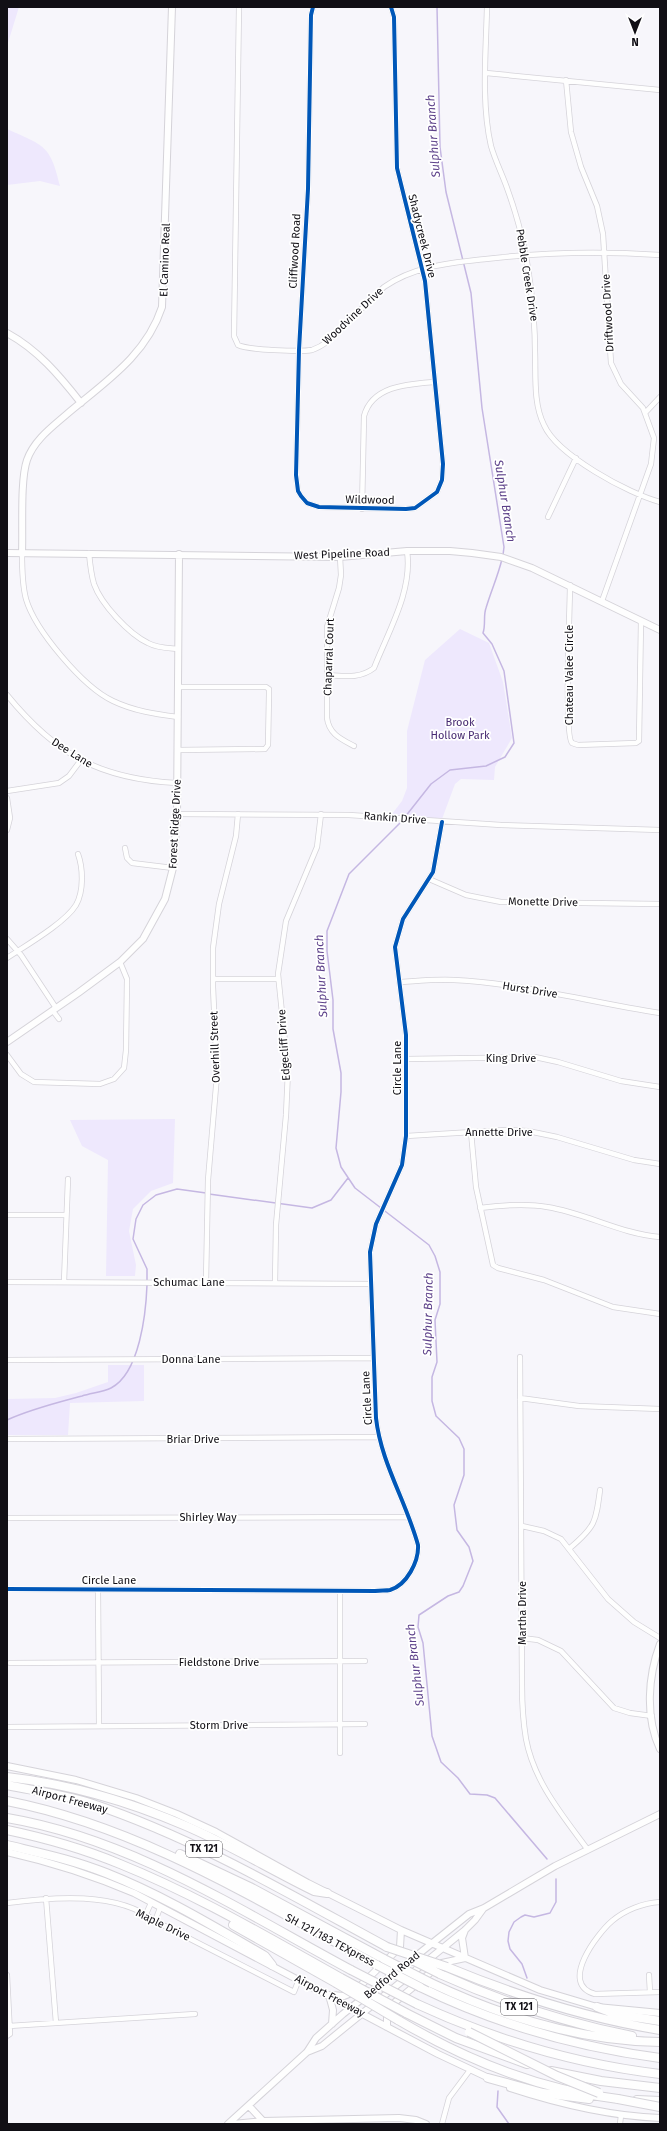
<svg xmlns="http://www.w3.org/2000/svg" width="667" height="2131" viewBox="0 0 667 2131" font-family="'Fira Sans',sans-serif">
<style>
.green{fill:#eee8fd}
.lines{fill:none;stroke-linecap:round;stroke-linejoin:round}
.stream{stroke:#c5b7e2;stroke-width:1.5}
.street-casing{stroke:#d5d3d9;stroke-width:6}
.secondary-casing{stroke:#d5d3d9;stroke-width:8}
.highway-casing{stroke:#d5d3d9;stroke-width:10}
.street{stroke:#fefefe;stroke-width:4.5}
.secondary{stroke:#fefefe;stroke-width:6}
.highway{stroke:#fefefe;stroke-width:8}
.highway-bridge-casing{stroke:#d5d3d9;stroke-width:10;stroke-linecap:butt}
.highway-bridge{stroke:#fefefe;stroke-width:8}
.cycleway-casing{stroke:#fff;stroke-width:6}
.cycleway{stroke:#0057b8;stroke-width:4}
.labels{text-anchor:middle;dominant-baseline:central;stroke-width:3.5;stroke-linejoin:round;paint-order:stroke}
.shield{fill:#fff;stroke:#58575b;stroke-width:1}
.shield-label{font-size:10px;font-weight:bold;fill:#110f15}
.street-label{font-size:11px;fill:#110f15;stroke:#fff}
.park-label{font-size:11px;fill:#492c73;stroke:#fff}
.water-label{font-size:12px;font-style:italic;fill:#5c4089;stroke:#fff}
</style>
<rect width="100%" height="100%" fill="#f7f6fb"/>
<path class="green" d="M7,7H19L7,46Z
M7,129C44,146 50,144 60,186L40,181L7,185Z
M460,629L489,643L503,682L512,738L495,767L494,780L461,779L455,784L442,819L392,814L402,801L407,788V731L425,660Z
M175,1119L173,1183L151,1191L133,1209L129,1231L136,1265L135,1276H106L108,1160L82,1146L70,1120Z
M108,1365H144V1401L70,1403L68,1435H7V1399L55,1398L76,1393L108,1382Z"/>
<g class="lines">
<path class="stream" d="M437,7L440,147L446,192L471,293L482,408L504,547L503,555
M405,817L431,784L450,770L486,766L505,757L514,743L504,671L492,644L483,633C486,624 483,616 486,608C491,591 498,576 502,559
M403,820L349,874L327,931V951L333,1000V1029L341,1073V1092L336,1148L341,1167L355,1188L429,1245L435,1256L440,1272V1304L435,1320L437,1362L432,1377V1401L436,1416L459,1438L464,1449V1475L454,1505L457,1530L469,1547L473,1561L463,1586L459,1592L448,1596L419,1615L418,1627L423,1643L432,1736L441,1762L458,1778L470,1794L487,1795L495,1798L547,1859
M209,1194L312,1208L331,1200L348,1178
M147,1281V1269L133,1239L136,1219L143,1205L156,1195L177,1189L206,1193
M7,1420C31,1409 56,1403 82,1396C91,1393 103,1392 111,1388C140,1373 146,1312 147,1285
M527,1978L522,1964L510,1949L508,1941L509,1932L514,1922L521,1917L525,1915L534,1917L550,1913L556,1902V1879
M498,2091L497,2107L509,2124"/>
<g class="street-casing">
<path id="street" d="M239,7L234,336L238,345C248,350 300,352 312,350C318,348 323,345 328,341L384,287C414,266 450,263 486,259C544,252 601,251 660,255
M313,7L311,15L308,189L299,350L296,475L298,491L301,496L307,503L319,507L406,509L415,508L437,492L442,480L443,464L425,281L397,168L394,17L391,7
M487,7C486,51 481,103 491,146C495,160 502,174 507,188C518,218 526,250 530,282C533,305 535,328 535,351C536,375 533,403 544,425C557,455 629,494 660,502
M486,73L660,90
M566,80L571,132L581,167L597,206L603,234L611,363L621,384L643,408L654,438L651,464L602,601
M645,413L660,397
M362,509L364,416C372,386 407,384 433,382
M548,517L576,458
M22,553C22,568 22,584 26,599C35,630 83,687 113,701C134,711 155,714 178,717
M89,553C90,564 91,574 94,584C101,604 129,634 148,643C157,648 168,648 178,649
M340,557L341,575L339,588L327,627V718C329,734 341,739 354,746
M570,585C570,605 564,736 572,743L578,745L636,743L639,741L641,621
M328,675C344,676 360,679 374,668C388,632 413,591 407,551
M7,695C56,755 100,779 177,783
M178,750L265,749L268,745L269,694V689L266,687H178
M7,791L59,783L69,776L81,760
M7,798L10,818L7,830
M177,814L349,815L501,825L660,830
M125,848L127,858L132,863L173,868
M429,879L466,895L501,902L660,904
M7,939L21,955L56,1008
M7,958C25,946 65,923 76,905C84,891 83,868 78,854
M213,979H278
M399,982C417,981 436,979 454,980C522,983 592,1003 660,1013
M53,1011L59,1019
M7,1055L21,1074L34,1082L100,1084L114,1079L124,1068L126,1050L127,979L120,962
M406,1059L535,1057L558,1062L621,1081L660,1087
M471,1132L476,1187L493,1265L498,1268L544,1280L613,1307L660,1314
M406,1136L506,1130L528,1131L557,1137L634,1160L660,1164
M480,1208C503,1205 525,1203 547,1207C586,1213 621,1234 660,1237
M7,1215H66
M7,1282L371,1284
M64,1282L68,1179
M206,1282L208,1180L217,1075L213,987V948L219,904L236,836L238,814
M275,1283L276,1225L286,1115L288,1071L278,974L286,921L317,847L321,814
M520,1357L522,1685C522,1703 523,1721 526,1739C534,1782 563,1816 588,1850
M7,1360L374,1358
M520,1398L579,1406L660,1409
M7,1439L379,1437
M7,1518L408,1517
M522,1526L544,1531L561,1539L608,1599L634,1622L660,1638
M570,1548C595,1527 596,1522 600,1490
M7,1589L375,1591C380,1590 386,1591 390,1590C407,1585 419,1561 418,1545C406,1501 381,1463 376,1418L370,1252L376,1224L402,1165L406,1136V1035L395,947L403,919L433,872L442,822
M98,1589L99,1726
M522,1638L538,1640L561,1651L614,1708L630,1713L652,1716
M10,1663L365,1661
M7,1727L365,1724
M340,1753V1591
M46,1898L56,2023
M660,1902C643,1903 625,1910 612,1921C598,1933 558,1984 595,1994L660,1992
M7,1903C52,1897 117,1891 155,1921L294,1992L299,1979
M146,1914L151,1903
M155,1921L160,1908
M7,1975L10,2034L7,2036
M649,1975L650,1992
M9,2026L195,2014
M442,2124L449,2098L470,2070
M620,2124L621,2115"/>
</g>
<g class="secondary-casing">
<path id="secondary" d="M7,333C38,350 59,375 81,403
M7,553L340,557L407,551H450L472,553L501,557L532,568L660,630
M22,553C23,530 20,480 27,460C34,440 52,427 67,414C105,382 146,356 162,307L172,7
M7,1042L78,993L120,962L143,939L165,899L173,868L177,814L179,554
M660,1644C648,1676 645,1717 660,1749
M7,1766L76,1780L136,1798L177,1814L216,1832L308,1883L401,1930L540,1990L597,2007L660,2013
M7,1852C51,1862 92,1875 134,1893L438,2054L491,2079
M465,1958L462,1938L465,1930
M329,1995L333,2010L332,2024
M332,1995L344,1996L354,1992L400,1947L401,1930
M387,2027V2015L394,2003L442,1963L465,1958
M307,2052L322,2046L465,1930L475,1920L483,1909
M510,2088C559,2104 608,2116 660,2118
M249,2106L263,2121L399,2118L416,2120L426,2124
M228,2124L307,2052L316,2038L343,2014L469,1914L484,1908L555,1866L660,1814
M233,2124L263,2121"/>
</g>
<g class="highway-casing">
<path id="highway" d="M7,1777C69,1784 128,1801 186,1826C230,1845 271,1870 314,1891L327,1893
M7,1785C36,1791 65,1795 93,1804C197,1839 291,1895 387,1947
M7,1801C141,1827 258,1901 377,1965
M7,1818C132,1839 241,1911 351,1970
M7,1830C45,1838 84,1849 120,1864C197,1895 269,1938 341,1978
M7,1845C40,1853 74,1860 106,1873C162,1895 213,1926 265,1956L272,1965
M180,1854L250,1887L384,1959
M233,1925L336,1983
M447,1967C517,1996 586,2018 660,2030
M440,1974C502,2002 565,2023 632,2036
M431,1983C503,2017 579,2041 660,2042
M420,1987C496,2024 576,2047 660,2058
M417,2004C495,2040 575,2064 660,2074
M597,2007L615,2014L660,2021
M406,2013L456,2038L527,2064
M398,2020C466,2060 539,2090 618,2099
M551,2071L601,2081L660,2088
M488,2078L543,2093L589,2099
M637,2100L660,2101"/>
</g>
<use href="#street" class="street"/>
<use href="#secondary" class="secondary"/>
<use href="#highway" class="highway"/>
<g class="highway-bridge-casing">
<path id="highway-bridge" d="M387,1947L447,1967
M384,1959L431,1983
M412,1960L440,1974
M377,1965L420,1987
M351,1970L417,2004
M341,1978L406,2013
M336,1983L398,2020
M469,2032L557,2076L599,2093
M618,2099L660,2107"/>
</g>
<use href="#highway-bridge" class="highway-bridge"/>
<g class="cycleway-casing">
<path id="cycleway" d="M313,7L311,15L308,189L299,350L296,475L298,491L301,496L307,503L319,507L406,509L415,508L437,492L442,480L443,464L425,281L397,168L394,17L391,7
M7,1589L375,1591C380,1590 386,1591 390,1590C407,1585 419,1561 418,1545C406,1501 381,1463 376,1418L370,1252L376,1224L402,1165L406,1136V1035L395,947L403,919L433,872L442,822"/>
</g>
<use href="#cycleway" class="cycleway"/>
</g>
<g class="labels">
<g class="shield">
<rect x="186" y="1841" width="36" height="16" rx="3"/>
<rect x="501" y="1999" width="36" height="16" rx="3"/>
</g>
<g class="shield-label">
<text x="204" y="1849">TX 121</text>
<text x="519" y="2007">TX 121</text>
</g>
<g class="street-label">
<text transform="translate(422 236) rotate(76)">Shadycreek Drive</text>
<text transform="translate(295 251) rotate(-87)">Cliffwood Road</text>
<text transform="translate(165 260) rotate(-88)">El Camino Real</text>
<text transform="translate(527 275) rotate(81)">Pebble Creek Drive</text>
<text transform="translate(608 313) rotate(-93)">Driftwood Drive</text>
<text transform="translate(353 316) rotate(-43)">Woodvine Drive</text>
<text transform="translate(370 500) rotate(1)">Wildwood</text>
<text transform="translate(342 554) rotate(-2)">West Pipeline Road</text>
<text transform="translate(329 657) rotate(-88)">Chaparral Court</text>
<text transform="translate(569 675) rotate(-90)">Chateau Valee Circle</text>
<text transform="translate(72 753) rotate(32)">Dee Lane</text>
<text transform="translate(395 818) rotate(4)">Rankin Drive</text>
<text transform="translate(175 824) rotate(-87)">Forest Ridge Drive</text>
<text transform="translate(543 902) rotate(1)">Monette Drive</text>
<text transform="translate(530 990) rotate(9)">Hurst Drive</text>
<text transform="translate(284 1045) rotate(-94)">Edgecliff Drive</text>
<text transform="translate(215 1047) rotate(-92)">Overhill Street</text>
<text x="511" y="1058">King Drive</text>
<text transform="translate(397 1068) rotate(-90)">Circle Lane</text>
<text x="499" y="1132">Annette Drive</text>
<text x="189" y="1282">Schumac Lane</text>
<text x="191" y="1359">Donna Lane</text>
<text transform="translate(367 1398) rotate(-93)">Circle Lane</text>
<text x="193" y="1439">Briar Drive</text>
<text x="208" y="1517">Shirley Way</text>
<text x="109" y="1580">Circle Lane</text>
<text transform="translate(522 1613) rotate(-90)">Martha Drive</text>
<text x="219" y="1662">Fieldstone Drive</text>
<text x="219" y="1725">Storm Drive</text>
<text transform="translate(70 1800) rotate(15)">Airport Freeway</text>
<text transform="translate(163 1925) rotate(26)">Maple Drive</text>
<text transform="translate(330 1940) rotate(28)">SH 121/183 TEXpress</text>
<text transform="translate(392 1975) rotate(-39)">Bedford Road</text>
<text transform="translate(330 1996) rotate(28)">Airport Freeway</text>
</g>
<g class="park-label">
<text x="460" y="722">Brook<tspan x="460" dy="13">Hollow Park</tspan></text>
</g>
<g class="water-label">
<text transform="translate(433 136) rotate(-94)">Sulphur Branch</text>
<text transform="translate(505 501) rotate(81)">Sulphur Branch</text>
<text transform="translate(321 976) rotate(-93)">Sulphur Branch</text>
<text transform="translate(428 1314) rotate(-89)">Sulphur Branch</text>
<text transform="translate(415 1665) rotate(-97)">Sulphur Branch</text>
</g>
</g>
<rect width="667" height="2131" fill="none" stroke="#110f15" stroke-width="16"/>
<g transform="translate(635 32) rotate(180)" stroke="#ffffff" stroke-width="3" paint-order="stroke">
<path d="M0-3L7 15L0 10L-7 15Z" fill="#110f15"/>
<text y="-6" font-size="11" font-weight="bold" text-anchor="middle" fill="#110f15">N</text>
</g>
</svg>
